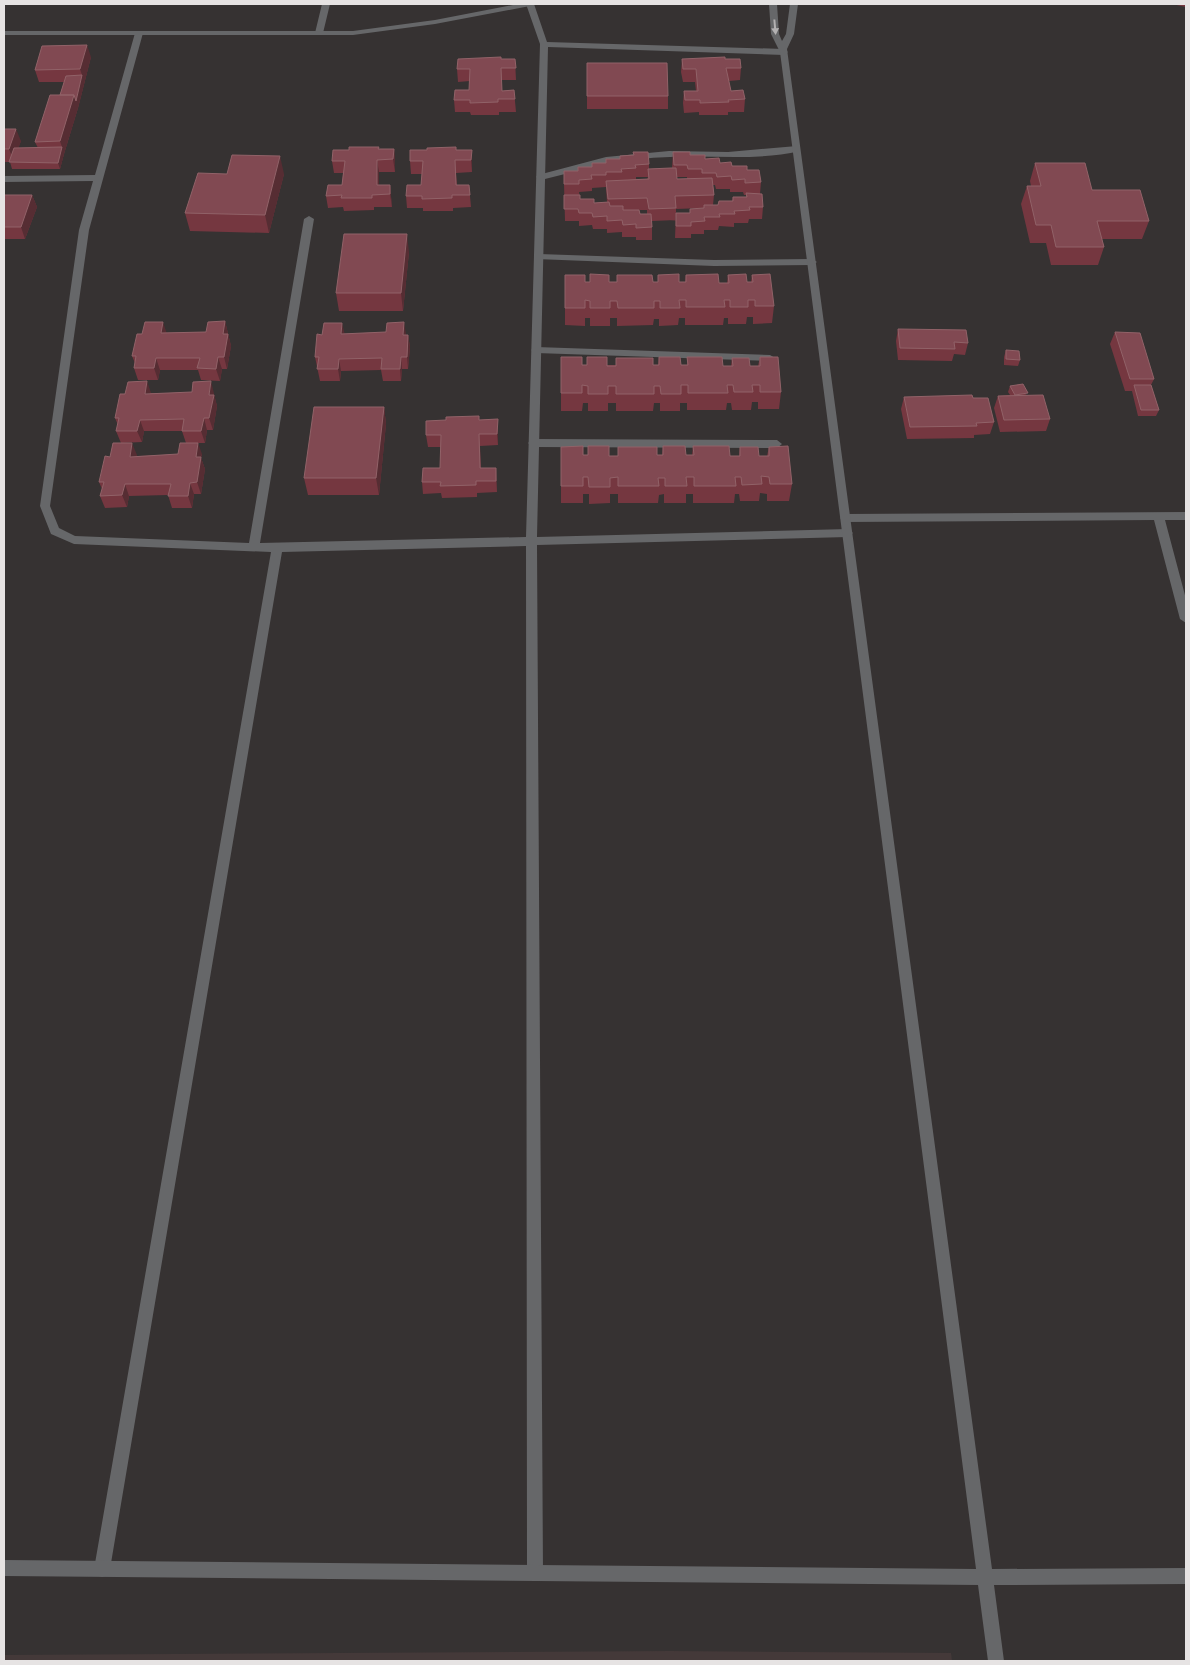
<svg xmlns="http://www.w3.org/2000/svg" width="1190" height="1665" viewBox="0 0 1190 1665" font-family="'Roboto Condensed',sans-serif">
<style>
.built{fill:#443939}
.lines{fill:none;stroke-linecap:round;stroke-linejoin:round}
.service{fill:#666769;fill-rule:evenodd}
.minor{fill:#666769;fill-rule:evenodd}
.tertiary{fill:#666769;fill-rule:evenodd}
.wall{fill:#753740;fill-rule:evenodd}
.shaded-wall{fill:#562d33}
.building{fill:#814952;stroke:#916268}
.oneway{fill:#b3b1b2}
</style>
<rect width="100%" height="100%" fill="#363232"/>
<path class="built" d="M670,1651L951,1653L952,1661H4V1655Z"/>
<g class="lines">
<path class="service" d="M797,146L800,147V151C758,161 713,155 670,157C625,158 584,169 541,180L536,177L538,175L606,157L669,151L728,152Z
M539,254L714,260L812,259L817,262L812,265L714,266L536,259V255Z
M536,347L770,355L775,358L770,361L536,353L531,350Z
M533,439L777,440L782,444L777,448L533,447L528,443Z"/>
<path class="minor" d="M322,4H330L323,33L319,35L315,33Z
M526,4H534L547,42L784,49L788,52L784,55L548,47L537,537L848,529L853,533L848,537L537,545L543,1573L541,1579L535,1581L529,1579L527,1573L526,546L282,552L110,1569L108,1575L102,1577L96,1575L94,1569L271,552L74,544L51,534L40,506L79,230L93,181L4,182V176L95,175L135,33L142,31L143,33L89,230L50,506L59,528L75,536L249,543L304,219L309,216L314,219L260,543L526,537L540,44Z
M1186,512V520H1165L1186,599V623L1180,619L1154,520L845,522L840,518L845,514Z"/>
<path class="tertiary" d="M518,4H534L530,6L435,24L353,35H4V31H353L435,20Z
M769,4H777L779,34L782,41L786,34L790,4H798L794,34L787,49L992,1569L1186,1568V1584L994,1585L1004,1661H988L978,1585L4,1576V1560L976,1569L780,52L771,34Z"/>
</g>
<path class="wall" d="M1172,4H1186V7Z
M91,57L78,108L64,154L60,169H12L10,162H4V129L21,141L18,148H38L35,142L60,95L64,82H39L35,70Z
M501,59H515L516,80H501L502,91L514,90L516,112H499V115H471L470,112H455L454,100L469,90L470,81L458,82L457,69Z
M682,59H725L741,68L740,80L729,81L731,91L745,99L744,112H728V115H699V112L684,113L683,103L684,91H696L695,82H683L681,72Z
M587,63L668,96V109H587Z
M379,147V149H394L395,162V172H379V185H390L392,207H374V210L344,211L343,207L328,208L326,196L342,185L343,173H334L332,161L349,150Z
M456,150H472V172L456,173L457,185H469L471,207L453,208V211H423V208H407L406,196L421,185L422,174H411L410,161Z
M673,152L705,159L732,166L747,170L761,182L760,194L763,207L762,219H749L748,223H734V227L719,226L718,230H704V234H691V238H675L676,213H690L703,208L676,209V220L652,221V240H636V237H622V232L607,233V229H593L592,225L579,226V221H565L564,184L578,171L620,159L649,164V169L672,168ZM636,177H648L647,179L636,180ZM676,177H687V179H677ZM713,185H715L716,189H730V192H743L744,195H746V197H733L732,201L718,205H713L714,195ZM606,187L607,202L594,203L580,199L579,192L592,191V188ZM639,210H647V214H640Z
M1035,163L1092,190L1149,221L1142,239H1102L1104,247L1098,265H1051L1046,243H1030L1021,204L1027,186H1031L1030,181Z
M227,174H284L269,233L190,231L185,213Z
M4,195H32L37,207L25,239H4Z
M409,252L403,311H339L336,293Z
M658,275L679,282H685L686,275L719,283H727L728,275L747,282H751L752,275L774,306L772,323L753,324V317H747L746,324H728V318H724L723,325H685V318H679L678,325L659,326V319H654L653,325L617,326V318H610V326H590V318H585V326L565,325V308L585,282H658Z
M225,321L231,346L227,369H222L220,381L201,380L198,370H160L158,380H138L134,368L135,363L132,356L167,333L206,332Z
M898,329L968,343L965,355L954,354L952,361L898,360L896,341Z
M1115,332L1154,379L1151,385L1159,410L1156,416H1138L1132,391H1125L1110,344Z
M345,334L408,335L410,347L408,369H402L401,381H383L381,370L341,371L340,381H320L315,357L322,335Z
M1006,350L1020,360L1018,366L1004,365V357Z
M659,357L681,365H687V357L723,366H731L732,358L750,366H758L760,357L781,392L779,409H758V402H752L751,410H732L731,403H727L726,410H687V403H680V411H660V403H654L653,411H616V403H608V411H588V403H583L582,411H561V393L582,365H658Z
M1010,386L1027,395L1050,419L1046,431L1000,432L994,408L998,396L1010,395L1008,392Z
M151,393H214V395L217,406L213,430H207L205,443H186L182,431H144L142,442L121,443L116,431L118,425L115,418Z
M904,397L973,398L994,422L990,434L974,435V438L907,439L901,409Z
M384,407L386,424L379,495H308L304,478Z
M498,419V445L480,446L481,468H496L497,492L477,493V497L442,498L441,493L423,494L422,482L440,468L441,447H428L426,435L480,420Z
M583,446V455L609,456L662,455L663,446L686,455H692L693,446L730,456H739L740,447L759,456H767L769,447L792,484L789,501H767V494L760,493L759,501H740L739,494H735L734,503H693V494H686V503H664V494L659,495L658,503H618V494H610V503L589,504V494H583V503H561V486Z
M202,454L201,458L205,469L201,494H194L192,508H172L168,495L129,496L127,507L105,508L100,496L102,489L99,482L137,455V456Z"/>
<path class="shaded-wall" d="M87,45L91,57L78,108L64,154L60,169L58,163L62,147L60,141L74,95L82,75L80,69Z
M16,129L21,141L14,162L9,149Z
M394,149L395,162V172L393,159Z
M472,150V172L471,160Z
M280,156L284,174L269,233L265,215Z
M377,160L379,172V195L377,185Z
M390,185L391,197L392,207L390,194Z
M32,195L37,207L25,239L21,227Z
M407,234L409,252L403,311L401,293Z
M225,321L231,346L227,369L224,357L223,334Z
M163,322L167,334L161,333Z
M404,322L406,334L405,347L403,335Z
M342,323L345,335L341,334Z
M408,335L410,347L408,369L407,357Z
M218,357L222,369L220,381L216,369Z
M401,357L402,369L401,381L400,369Z
M156,358L160,370L158,380L154,368Z
M339,359L341,371L340,381L338,369Z
M147,381L151,393L145,394Z
M211,381L217,406L213,430L209,418V395Z
M384,407L386,424L379,495L376,478Z
M204,418L207,430L205,443L201,431Z
M498,419V445L497,434Z
M140,420L144,431L142,442L137,431Z
M132,443L137,455L134,468L130,457Z
M198,443L202,454L201,458L205,469L201,494L197,482L196,457Z
M190,483L194,494L192,508L188,496Z
M125,484L129,496L127,507L122,495Z"/>
<path class="building" d="M87,45L80,69L35,70L42,46Z
M501,57V59H515L516,68H501L502,91L514,90L515,99H498V102L470,103V100H454L455,90H469L470,69H457L458,59Z
M725,57V59H740L741,68H726L731,91L743,90L745,99L728,100L729,102L700,103V100H685L684,91H698L696,69H683L682,59Z
M587,63H667L668,96H587Z
M82,75L76,101L74,95H60L66,76Z
M50,95H74L60,141L35,142Z
M4,129H16L9,149H4Z
M62,147L58,163L9,162L14,148Z
M349,147H379L378,149H394L393,159L377,160V185H390V194L372,195V198H341L342,195L326,196L328,185H342L345,161H332L333,150H349Z
M456,147V150H472L471,160H455L456,185H469L470,195H452V198L422,199V196H406L407,185H421L423,161H410V150H427V148Z
M633,152H648L649,164L635,165L636,168L621,169L622,172H606V175H591L592,179L579,180V184H564V171H578V167H592V163H606V159H620V156L634,155Z
M673,152H690V155H705V159L719,158L720,163L731,162L732,166H747V170H759L761,182L745,183V179L732,180L731,176L717,177L716,173H702V169H688L687,165H674Z
M232,155L280,156L265,215L185,213L198,173L227,174Z
M1035,163H1085L1092,190H1140L1149,221H1097L1104,247H1056L1051,225H1036L1027,186H1041Z
M671,168H676L677,179L712,178L714,195L675,196L676,208L649,209L647,198L608,199L606,181L649,179L648,169Z
M746,193L762,194L763,207H749L750,210L734,211L735,214H719L720,217H704L705,221L691,222V226H676V213H690V209L704,208V205H718L719,201H733V197H747Z
M4,195H32L21,227H4Z
M564,195H580V199H594V203L609,202L610,206H623V210H639L640,214H651L652,227L636,228V224L623,225L622,220L607,221V216L593,217L592,213H579L578,209H564Z
M344,234H407L401,293H336Z
M590,274L609,275V282H617V275H652L653,282H658V275L679,274V282H686V275L718,274L719,283H729L728,275L746,274L747,282H753L752,275L770,274L774,306H755V300H748V307H730V300H724L725,307H686V300H679L680,308H660V301H654V308H618L617,301H610V308H590V301L585,300V308H565V275H585V282H590Z
M225,321L223,334H228L224,357H218L216,369L197,368L200,358H156L154,368H134L136,356H132L137,334H142L145,322H163L161,333L206,332L208,322Z
M404,322L403,335H408L407,357H401L400,369H381L382,358L339,359L338,369H317L319,357H315L317,334L322,335L324,323H342L341,334L386,332L387,323Z
M898,329L966,330L968,343L954,342L955,349L900,348Z
M1115,332L1140,333L1154,379H1130Z
M1006,350L1019,351L1020,360L1006,359Z
M561,357H582V365H587V357H607V366H616V358H653V365H659V357H680L681,365H688L687,357H722L723,366H733L732,358H749L750,366H760V357H778L781,392H760V385H752L753,392H734L733,385H727L728,393H688V385H681V394H661L660,386H654V394H616V386H608V394H588V386L582,385V393H561Z
M147,381L145,394L192,392L193,382L211,381L209,395H214L209,418H204L201,431H182L184,419L140,420L137,431H116L119,418H115L120,394H125L128,382Z
M1023,384L1028,393L1015,395L1010,386Z
M1134,385H1151L1159,410H1141Z
M972,395L973,398H988L994,422L976,423L977,426L910,427L904,397Z
M1043,395L1050,419L1004,420L998,396Z
M314,407H384L376,478H304Z
M479,416V420L498,419L497,434H479L480,468H496V481H476V485L440,486L441,482H422L423,468H440L441,435H426V421L446,420V417Z
M113,443H132L130,457L178,454L180,443H198L196,457H201L197,482L190,483L188,496H168L171,484H125L122,495L100,496L104,482H99L105,456L110,457Z
M583,446V455H588V446H609V456H618V447H657V455H663V446H685L686,455H694L693,446H729L730,456H740V447H758L759,456H769V447L788,446L792,484H770L769,477L761,476L762,484L742,485L741,477H735L736,486H694V477H686L687,486H665V478H658L659,486H618V477L610,478V487H589L588,477H583V486H561V447Z"/>
<defs><path id="oneway-solid" d="M-6-.8H1V-3.2L6.5 0L1 3.2V.8H-6Z" transform="scale(1.25)"/></defs>
<use class="oneway" href="#oneway-solid" transform="translate(775 27) rotate(85)"/>
<rect width="1190" height="1665" fill="none" stroke="#e6e3e3" stroke-width="10"/>
</svg>
